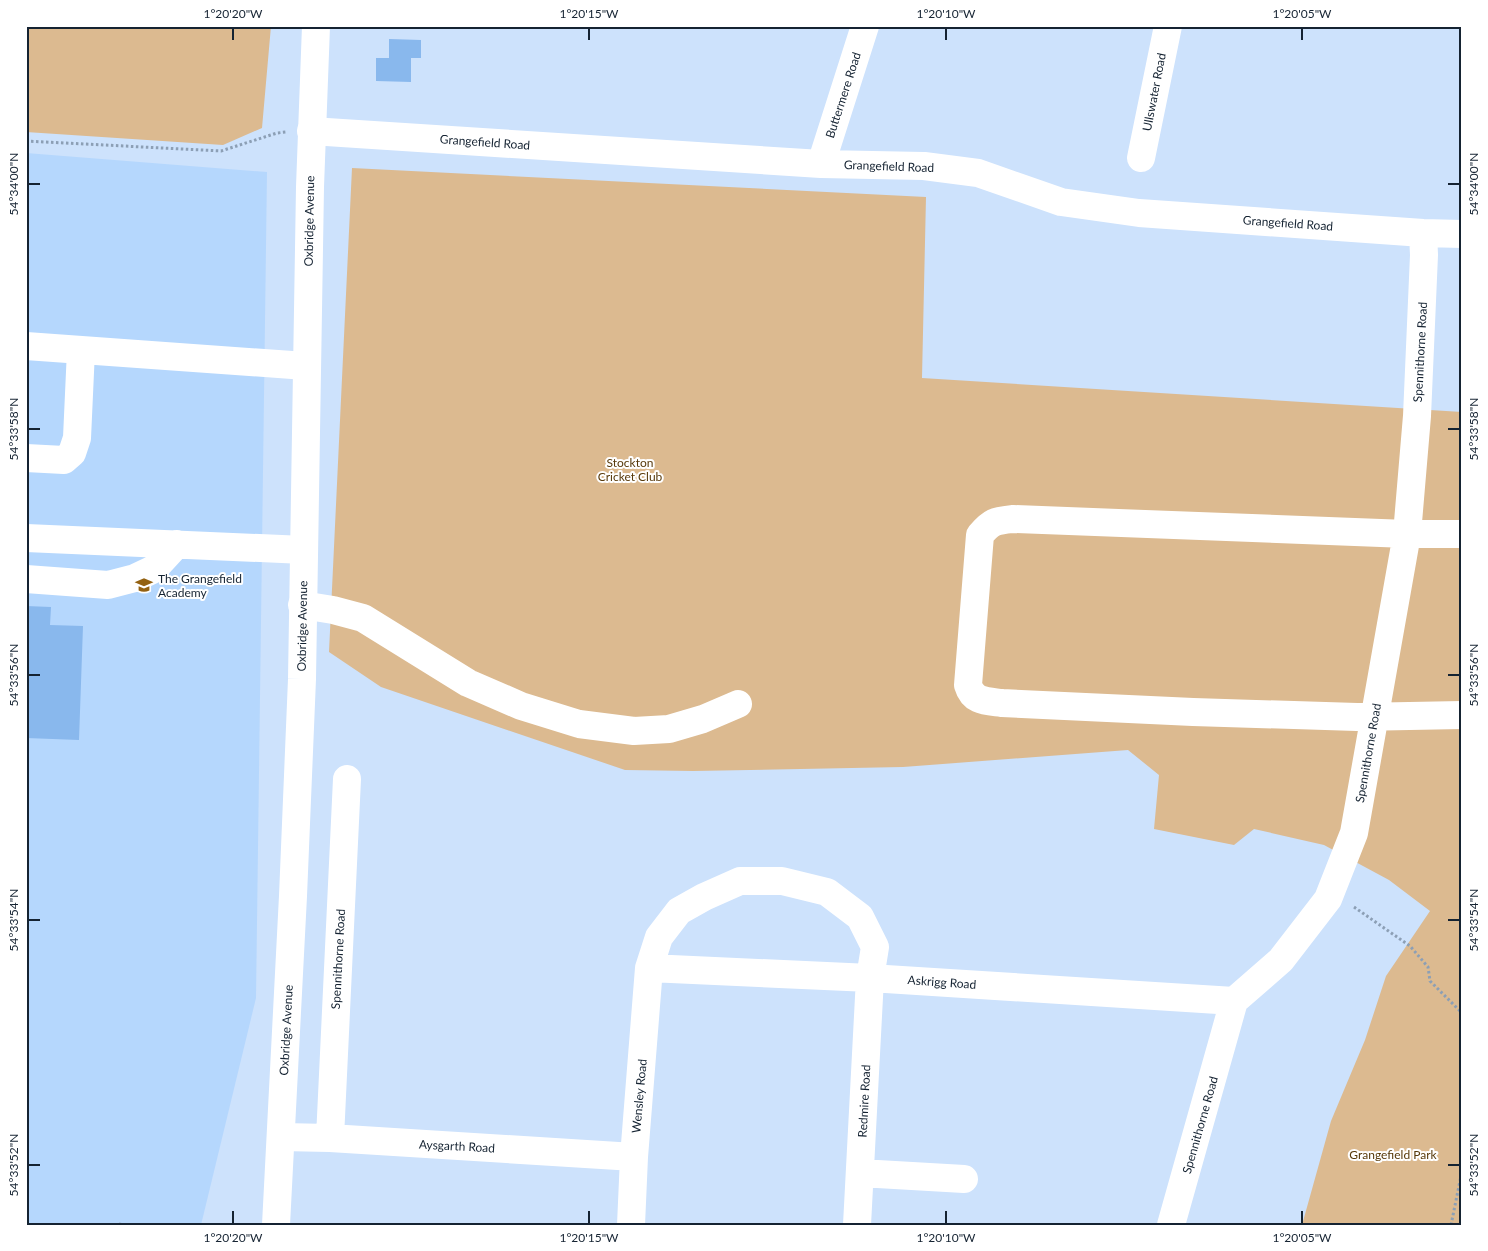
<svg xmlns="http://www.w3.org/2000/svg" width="1488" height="1251" viewBox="0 0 1488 1251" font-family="Lato,sans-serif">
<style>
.built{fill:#b5d7fd}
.green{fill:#dcba90}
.building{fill:#89b8ed}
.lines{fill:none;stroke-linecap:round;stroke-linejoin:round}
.path{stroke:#8c9fb5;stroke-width:3;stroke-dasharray:2.5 2.5;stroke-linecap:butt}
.minor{stroke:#fff;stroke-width:28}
.major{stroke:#fff;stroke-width:28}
.ticks{fill:none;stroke:#152332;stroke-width:2}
.labels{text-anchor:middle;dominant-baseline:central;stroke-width:4;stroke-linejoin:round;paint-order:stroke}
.street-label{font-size:12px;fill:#152332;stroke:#fff}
.park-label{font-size:12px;fill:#57390a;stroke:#fff}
.poi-label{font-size:12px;fill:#152332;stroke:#fff;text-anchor:start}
.neatline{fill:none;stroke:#152332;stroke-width:2}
.ticks-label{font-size:12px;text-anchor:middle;fill:#152332}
</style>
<rect width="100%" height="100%" fill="#cde2fc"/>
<path class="built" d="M26,153L267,172L256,998L201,1225H26Z"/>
<path class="green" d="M26,26H271L262,128L223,145L26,132Z
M352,168L926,197L922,378L1462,412V1225H1302L1331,1121L1365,1040L1386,976L1430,911L1389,880L1324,845L1254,829L1234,845L1154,829L1159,775L1128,750L903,767L693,771L625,770L381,687L329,652Z"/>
<path class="building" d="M376,26H422L421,29L376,28Z
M389,39L421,40V58H411V82L376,81V58H389Z
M26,606L51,607L50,625L83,626L79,740L26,738Z"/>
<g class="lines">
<path class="path" d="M26,141L221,151L277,133L286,132
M1354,907L1410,946L1428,967L1430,981L1462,1013
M119,1224L124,1225
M1451,1225L1462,1171"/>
<path class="minor" d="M311,131L821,164L924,166L978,173L1061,202L1139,213L1423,233L1462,234
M1141,158L1168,26
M821,164L865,26
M26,346L306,366
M26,458L64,460L72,453L77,438L81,350
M1462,534H1407L1013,519C995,521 992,521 980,535L968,685C973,702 986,701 1002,703L1193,712L1357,717L1462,715
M26,538L304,550
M26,579L108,585L135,578L154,569L177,544
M302,605L333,610L363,618L468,683L521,706L579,724L634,731L669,729L703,719L738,704
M649,968L870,978L1234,1001
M281,1137L330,1138L634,1157
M330,1138L347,779
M860,1173L964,1179
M631,1225L634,1157L649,968L659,937L679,911L704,897L740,881H782L827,892L860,917L875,947L870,978L857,1225
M1171,1225L1234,1001L1281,960L1328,899L1354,833L1407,534L1417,416L1424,255L1423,233"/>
<path class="major" d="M276,1225L293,896L302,679L310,187L316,26"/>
</g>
<path class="ticks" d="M233,28V40M589,28V40M946,28V40M1302,28V40M28,184H40M1448,184H1460M28,429H40M1448,429H1460M28,675H40M1448,675H1460M28,920H40M1448,920H1460M28,1165H40M1448,1165H1460M233,1211V1224M589,1211V1224M946,1211V1224M1302,1211V1224"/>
<defs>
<g id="school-bare" transform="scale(1.35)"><path d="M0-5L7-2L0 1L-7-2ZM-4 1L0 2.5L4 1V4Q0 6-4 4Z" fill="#936111" stroke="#fff" stroke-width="2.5" paint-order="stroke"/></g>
</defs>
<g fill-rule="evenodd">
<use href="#school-bare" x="144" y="585"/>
</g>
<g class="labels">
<g class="street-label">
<text transform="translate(1154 92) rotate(-79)">Ullswater Road</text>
<text transform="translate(843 95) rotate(-72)">Buttermere Road</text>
<text transform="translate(485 142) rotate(4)">Grangefield Road</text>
<text transform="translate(889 166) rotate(2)">Grangefield Road</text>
<text transform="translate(309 221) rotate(-89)">Oxbridge Avenue</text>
<text transform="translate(1288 223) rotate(4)">Grangefield Road</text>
<text transform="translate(1420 352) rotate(-87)">Spennithorne Road</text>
<text transform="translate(302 626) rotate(-89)">Oxbridge Avenue</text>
<text transform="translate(1368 753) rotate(-80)">Spennithorne Road</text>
<text transform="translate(338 959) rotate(-87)">Spennithorne Road</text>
<text transform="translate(942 982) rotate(4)">Askrigg Road</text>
<text transform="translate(286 1030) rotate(-87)">Oxbridge Avenue</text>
<text transform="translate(639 1096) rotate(-85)">Wensley Road</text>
<text transform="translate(864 1101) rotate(-87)">Redmire Road</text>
<text transform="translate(1200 1125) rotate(-74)">Spennithorne Road</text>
<text transform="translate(457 1146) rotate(3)">Aysgarth Road</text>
</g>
<g class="park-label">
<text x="630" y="462">Stockton<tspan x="630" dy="14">Cricket Club</tspan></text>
<text x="1393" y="1154">Grangefield Park</text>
</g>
<g class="poi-label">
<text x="158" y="578">The Grangefield<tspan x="158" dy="14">Academy</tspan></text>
</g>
</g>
<rect width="1488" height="1251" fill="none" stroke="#ffffff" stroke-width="55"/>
<rect x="28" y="28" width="1432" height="1196" class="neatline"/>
<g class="ticks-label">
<text x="233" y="18">1°20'20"W</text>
<text x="589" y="18">1°20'15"W</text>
<text x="946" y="18">1°20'10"W</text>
<text x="1302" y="18">1°20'05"W</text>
<text transform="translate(14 184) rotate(-90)" y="4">54°34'00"N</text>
<text transform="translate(1474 184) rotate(-90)" y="4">54°34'00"N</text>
<text transform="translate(14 429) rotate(-90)" y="4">54°33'58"N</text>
<text transform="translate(1474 429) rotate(-90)" y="4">54°33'58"N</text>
<text transform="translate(14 675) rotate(-90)" y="4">54°33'56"N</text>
<text transform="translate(1474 675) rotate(-90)" y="4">54°33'56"N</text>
<text transform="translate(14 920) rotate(-90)" y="4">54°33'54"N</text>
<text transform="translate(1474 920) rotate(-90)" y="4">54°33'54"N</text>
<text transform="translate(14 1165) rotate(-90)" y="4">54°33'52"N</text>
<text transform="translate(1474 1165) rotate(-90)" y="4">54°33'52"N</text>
<text x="233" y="1242">1°20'20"W</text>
<text x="589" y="1242">1°20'15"W</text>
<text x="946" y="1242">1°20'10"W</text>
<text x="1302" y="1242">1°20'05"W</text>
</g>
</svg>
